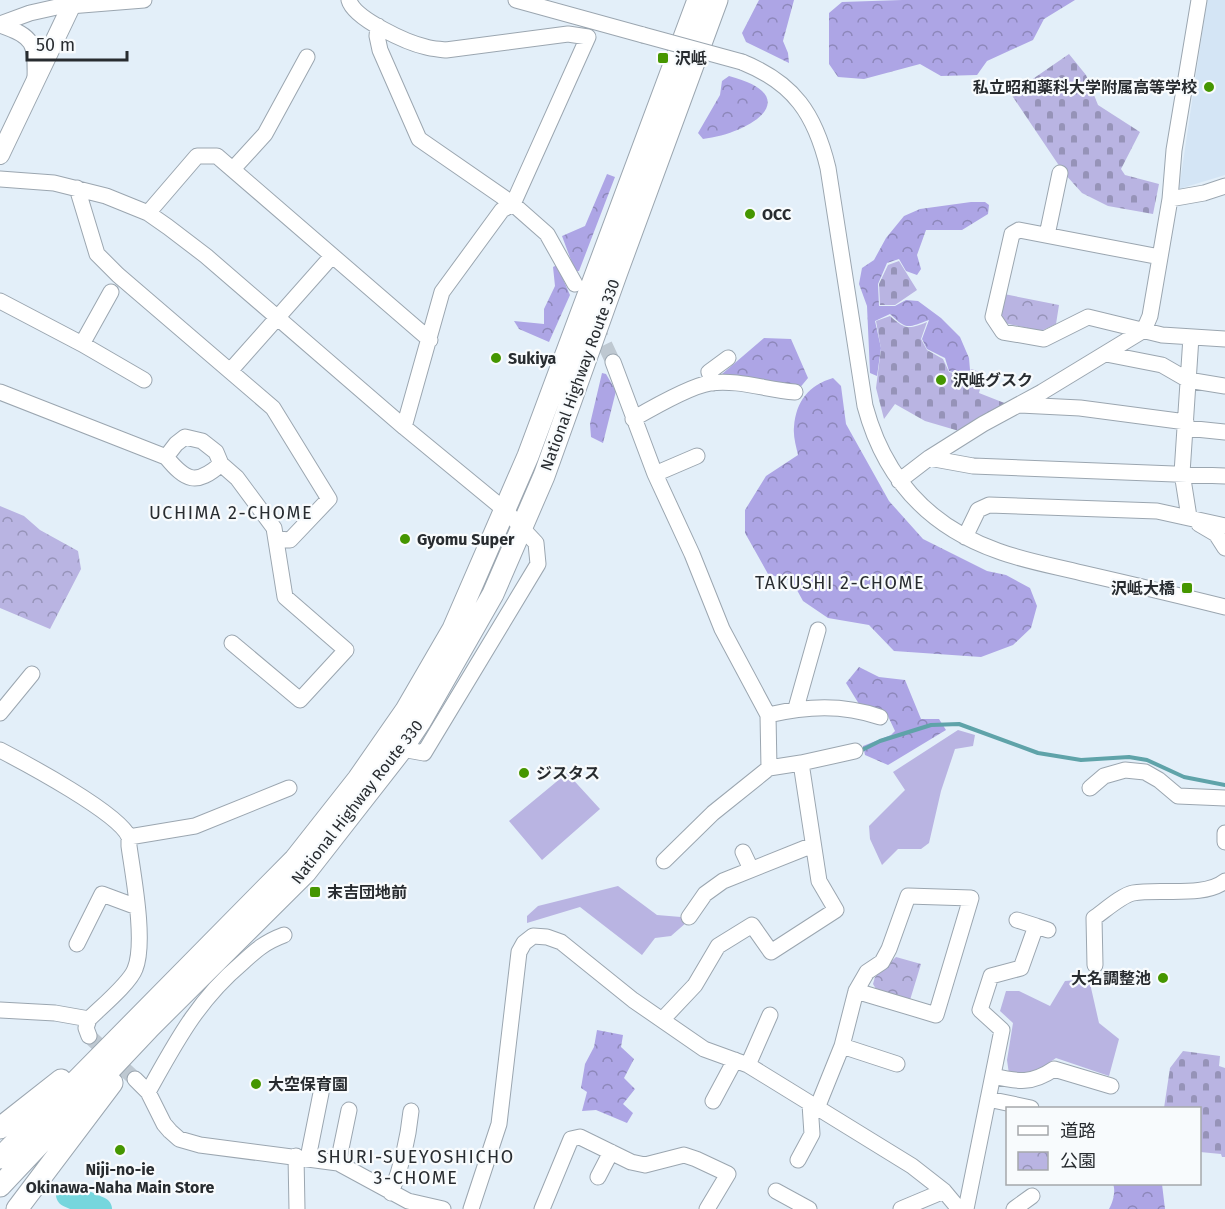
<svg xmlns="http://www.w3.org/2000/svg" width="1225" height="1209" viewBox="0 0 1225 1209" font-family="'Fira Sans','Noto Sans JP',sans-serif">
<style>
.built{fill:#d4e5f5}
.grass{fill:#b9b4e2}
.forest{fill:url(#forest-crowns)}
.cemetery{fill:url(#cemetery-stones)}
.park{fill:url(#park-crowns)}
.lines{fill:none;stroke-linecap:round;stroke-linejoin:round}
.stream{stroke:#5fa3a9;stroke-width:4}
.river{stroke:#76d6dd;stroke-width:24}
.minor-tunnel{stroke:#bec8d1;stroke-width:15;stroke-dasharray:15 8;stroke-linecap:butt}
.minor-casing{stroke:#9ba6b0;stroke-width:17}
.major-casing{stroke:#9ba6b0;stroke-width:20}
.highway-casing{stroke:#9ba6b0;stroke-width:23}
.minor{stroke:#fff;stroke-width:15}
.major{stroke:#fff;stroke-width:18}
.highway{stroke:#fff;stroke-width:21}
.minor-bridge-casing{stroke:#9ba6b0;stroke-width:17;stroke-linecap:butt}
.minor-bridge{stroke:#fff;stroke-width:15}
.poi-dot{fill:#459600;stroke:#f8fbfd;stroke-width:2}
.labels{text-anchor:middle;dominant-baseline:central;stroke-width:4.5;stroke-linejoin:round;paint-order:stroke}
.poi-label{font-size:16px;font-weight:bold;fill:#282c30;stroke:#f8fbfd;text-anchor:start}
.street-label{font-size:16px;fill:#282c30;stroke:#f8fbfd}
.neighbourhood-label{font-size:18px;letter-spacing:1.5px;fill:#282c30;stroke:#f8fbfd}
</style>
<defs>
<pattern id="forest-crowns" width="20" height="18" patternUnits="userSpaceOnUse" patternTransform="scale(1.5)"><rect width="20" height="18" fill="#ada5e5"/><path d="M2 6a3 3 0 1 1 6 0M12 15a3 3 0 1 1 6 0" fill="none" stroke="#8d87ba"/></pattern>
<pattern id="cemetery-stones" width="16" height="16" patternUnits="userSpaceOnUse" patternTransform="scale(1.5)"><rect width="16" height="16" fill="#b9b4e2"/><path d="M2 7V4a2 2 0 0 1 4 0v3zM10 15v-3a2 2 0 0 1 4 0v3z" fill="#9693b8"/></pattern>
<pattern id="park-crowns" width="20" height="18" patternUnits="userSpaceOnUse" patternTransform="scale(1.5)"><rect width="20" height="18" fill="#b9b4e2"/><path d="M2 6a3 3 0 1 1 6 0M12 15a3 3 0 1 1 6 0" fill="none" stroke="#9693b8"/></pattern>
</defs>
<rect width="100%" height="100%" fill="#e3eff9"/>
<path class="built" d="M1207,0H1225V175L1179,189Z"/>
<path class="grass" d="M958,730L975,735L973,746L955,749L941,791L929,843L921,849H898L882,865L870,839L869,826L905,790L893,772Z
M567,773L600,809L542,860L509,821Z
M618,886L657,915L681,917L687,922L671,936L655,938L642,955L580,907L527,923V916L538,906Z
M1089,979L1099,1023L1119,1039L1109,1076L1056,1058L1036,1072L1009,1074L1007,1060L1013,1023L1000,1011L1006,991H1019L1050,1006L1065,981Z"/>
<path class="forest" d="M759,0H794L783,41L788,53L789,63L746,42L742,33Z
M902,0H1075L1044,19L1033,40L987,61L977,75L941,76L920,64L864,79L838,77L829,64V13L842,2Z
M729,76C808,97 749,134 703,139L698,133L720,95L722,81Z
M607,174L615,177L579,271H575L562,236L585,226Z
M971,202H985L989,205L988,214L962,230H926L917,255L921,269L917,275L906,271L899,259L887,263L878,284L879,306H895L906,300L918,301L941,318L960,337L969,358L970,370L961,374L949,371L945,358L927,349L922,339L929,320C907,328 907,330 890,314L875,321L881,348L877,376L870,373L867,306L859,284L862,268L874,260L886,238L904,216L920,209Z
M557,265L570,295L549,342L519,329L514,321L544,324V309L555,286L553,267Z
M764,338L791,339L808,378L798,390L722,374Z
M602,373L606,374L616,391L603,443L591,437L590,424Z
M833,378L841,386L846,424L889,501L923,539L987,571L1006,575L1030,588L1037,606L1031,628L1013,645L981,657L894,651L869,625L828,618L803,601L792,581L768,574L745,533V510L766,476L798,455C796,446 793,436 794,427C796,401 809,385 833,378Z
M859,667L879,677L905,680L921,719H939L946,730L888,765L865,755L863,746L891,735L895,731L887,714L859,704L846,683Z
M597,1030L623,1035L621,1047L634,1059L624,1078L635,1089L623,1104L633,1113L627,1123L596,1110L582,1111L587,1092L581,1088L585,1064L594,1047Z
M1113,1184H1162L1165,1209H1109C1113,1202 1116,1191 1113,1184Z"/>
<path class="cemetery" d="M1069,54L1086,75L1098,105L1140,132L1121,169L1125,175L1159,184L1153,214L1108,206L1082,193L1064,173L1011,94Z
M899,261L917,290L895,305H880L879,284L888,265Z
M890,316C905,329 908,330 927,322L921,339L927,350L943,359L949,372L961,375L972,369L984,374L979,393L1007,404L959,431L925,421L895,404L884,419L876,388L881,349L876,321Z
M1183,1051L1220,1056L1219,1066L1225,1068V1157H1222L1221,1154L1200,1152V1108H1164L1170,1068Z"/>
<path class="park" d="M1004,294L1059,305L1056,324L1041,331L1004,323L1000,313Z
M0,506L24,516L40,530L78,551L81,569L50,629L0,608Z
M896,957L921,964L910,1000L876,989L873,984L875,977Z"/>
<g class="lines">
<path class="stream" d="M860,751L880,741L931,725L959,724L1038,753L1081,760L1129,757L1147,760L1184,777L1225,785"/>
<path class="river" d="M68,1195L100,1209"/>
<path class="minor-tunnel" d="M595,324L613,362
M89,1036L135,1079"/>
<g class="minor-casing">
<path id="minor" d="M349,0C354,19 408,43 426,47C432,49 439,49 446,50L568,34L588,37L513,204L502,210L442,292L404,427
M516,0L643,35
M0,24L30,13L57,7L144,0
M0,25C34,36 36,44 35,79
M378,26L377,36L380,50L419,139L513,204L547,234L575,284
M742,62C794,83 815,114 828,168L865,406C884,477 927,526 998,551C1025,561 1054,566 1082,573C1130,584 1177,595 1225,607
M233,169L265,134L307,57
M0,179L54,183L106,196L148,213L168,227L206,256L404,427L506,511L536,543L538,564L424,753L402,749
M77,188L97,254L118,275L273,408L329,499L290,540L277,539
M1170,199L1204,193L1225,186
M148,213L197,156H217L430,340
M1047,235L1060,173
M1160,257L1019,230L1012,234L993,317L1003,332L1044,339L1088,317L1162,335L1225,339
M0,301L82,344L144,380
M82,344L111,292
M1106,354L1162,365L1188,380L1225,386
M613,362L655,474L692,554L722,629L768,715L769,768L801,763L819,881L836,910L771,952L752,925L718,946L695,985L662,1020
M230,371L332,256
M713,383L709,372L728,358
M0,392L166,457C186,481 196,486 221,464
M1020,405L1080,408L1186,422
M633,419C652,408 690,386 710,383C738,379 767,390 795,392
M1186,428L1225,432
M166,457L176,444L185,437L202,441L216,452L221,464L237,478L274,528L285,597L346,650L300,700L232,643
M929,458L973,466L1225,476
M655,474L697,456
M899,481L929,458L983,424L1042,392L1144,330L1150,316L1170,199L1174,150L1199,0
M1189,517L1182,473L1191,337
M1199,524L1216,534L1225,548
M965,537L978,510L989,505L1157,511L1225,526
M796,708L818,630
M0,713L32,674
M768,715C807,706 842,704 880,717
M0,750C25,763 119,813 129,837C129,838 129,845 129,846C133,875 146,942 135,969C130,983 100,1008 89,1019L86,1028L89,1036
M801,763L855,751
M1090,788L1104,776L1125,770L1145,772L1159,780L1178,796L1225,798
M1225,833V842
M129,837L195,826L289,788
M743,852L751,869
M664,861L713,813L769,768
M689,917L705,894L723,881L813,845
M1017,920L1036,926
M77,944L102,894L137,907
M1095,965L1094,918C1103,912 1122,895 1133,893C1159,888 1204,898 1225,881
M0,1010L55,1013L89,1019
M842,1046L897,1064
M748,1065L770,1015
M993,1076C1018,1082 1032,1084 1054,1069L1111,1086
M135,1079L148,1092L164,1124L170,1131L179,1139L200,1145L338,1163L408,1201L443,1209
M148,1092C176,1042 197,1001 242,963C256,950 265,942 284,935
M988,1099L1031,1108
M713,1101L735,1060
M817,1108L842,1046L856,991L867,972L882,962L889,949L908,896L971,898L936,1015L856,991
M296,1156L297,1209
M308,1158L321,1093
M798,1160L812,1134L810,1104
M338,1163L349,1110
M598,1177L611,1152
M776,1191L809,1209
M391,1193C402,1166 408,1140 411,1111
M471,1209L499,1124L519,952L524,943L533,936L547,937L561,942L633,1000L704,1049L748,1065L912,1166L944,1191L959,1209
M542,1209L571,1139L580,1137L631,1162L645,1165L684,1155L696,1159L728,1174L707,1209
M901,1209L944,1191
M966,1209L1002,1030L980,1010L991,976L1021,968L1036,926L1048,930
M1014,1209L1032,1196"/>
</g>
<g class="major-casing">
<path id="major" d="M0,155L74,0"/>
</g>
<g class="highway-casing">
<path id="highway" d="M0,1128L61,1080
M0,1158L295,859L358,779L406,710L453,629L528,456L698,0
M0,1186L150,1027L306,872L402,749L420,722L493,594L544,476L617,272L717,0
M17,1209L112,1083"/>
</g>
<use href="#minor" class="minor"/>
<use href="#major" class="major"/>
<use href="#highway" class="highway"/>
<g class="minor-bridge-casing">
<path id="minor-bridge" d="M643,35L742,62"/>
</g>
<use href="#minor-bridge" class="minor-bridge"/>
</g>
<g class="poi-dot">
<rect x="657" y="52" width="12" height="12" rx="3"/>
<circle cx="1209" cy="87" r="6"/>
<circle cx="750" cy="214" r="6"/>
<circle cx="496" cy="358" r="6"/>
<circle cx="941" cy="380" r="6"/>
<circle cx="405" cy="539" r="6"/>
<rect x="1181" y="582" width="12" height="12" rx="3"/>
<circle cx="524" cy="773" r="6"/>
<rect x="309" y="886" width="12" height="12" rx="3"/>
<circle cx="1163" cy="978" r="6"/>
<circle cx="256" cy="1084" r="6"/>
<circle cx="120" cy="1150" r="6"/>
</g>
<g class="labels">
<g class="poi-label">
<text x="675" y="58">沢岻</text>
<text x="1197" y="87" text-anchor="end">私立昭和薬科大学附属高等学校</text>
<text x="762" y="214">OCC</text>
<text x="508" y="358">Sukiya</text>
<text x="953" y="380">沢岻グスク</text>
<text x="417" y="539">Gyomu Super</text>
<text x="1175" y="588" text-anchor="end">沢岻大橋</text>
<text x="536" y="773">ジスタス</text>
<text x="327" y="892">末吉団地前</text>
<text x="1151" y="978" text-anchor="end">大名調整池</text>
<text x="268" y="1084">大空保育園</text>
<text x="120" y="1169" text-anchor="middle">Niji-no-ie<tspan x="120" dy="18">Okinawa-Naha Main Store</tspan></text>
</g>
<g class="street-label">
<text transform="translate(580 375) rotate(-70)">National Highway Route 330</text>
<text transform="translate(357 802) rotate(-52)">National Highway Route 330</text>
</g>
<g class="neighbourhood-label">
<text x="231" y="513">UCHIMA 2-CHOME</text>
<text x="840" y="583">TAKUSHI 2-CHOME</text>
<text x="416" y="1157">SHURI-SUEYOSHICHO<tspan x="416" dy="21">3-CHOME</tspan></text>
</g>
</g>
<rect x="1006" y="1107" width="195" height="78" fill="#f8fbfd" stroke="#a5a8ab" stroke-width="1.5"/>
<rect x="1018" y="1126" width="30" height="9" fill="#ffffff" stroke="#a5a8ab" stroke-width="1.5"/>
<text x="1060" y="1137" font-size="18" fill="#282c30">道路</text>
<rect x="1018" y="1152" width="30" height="18" fill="url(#park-crowns)" stroke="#a5a8ab" stroke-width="1.5"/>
<text x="1060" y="1167" font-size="18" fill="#282c30">公園</text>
<path d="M27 51v9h100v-9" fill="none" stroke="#282c30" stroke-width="3"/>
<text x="36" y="51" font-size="18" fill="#282c30" stroke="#f8fbfd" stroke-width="4.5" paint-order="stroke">50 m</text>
</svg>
